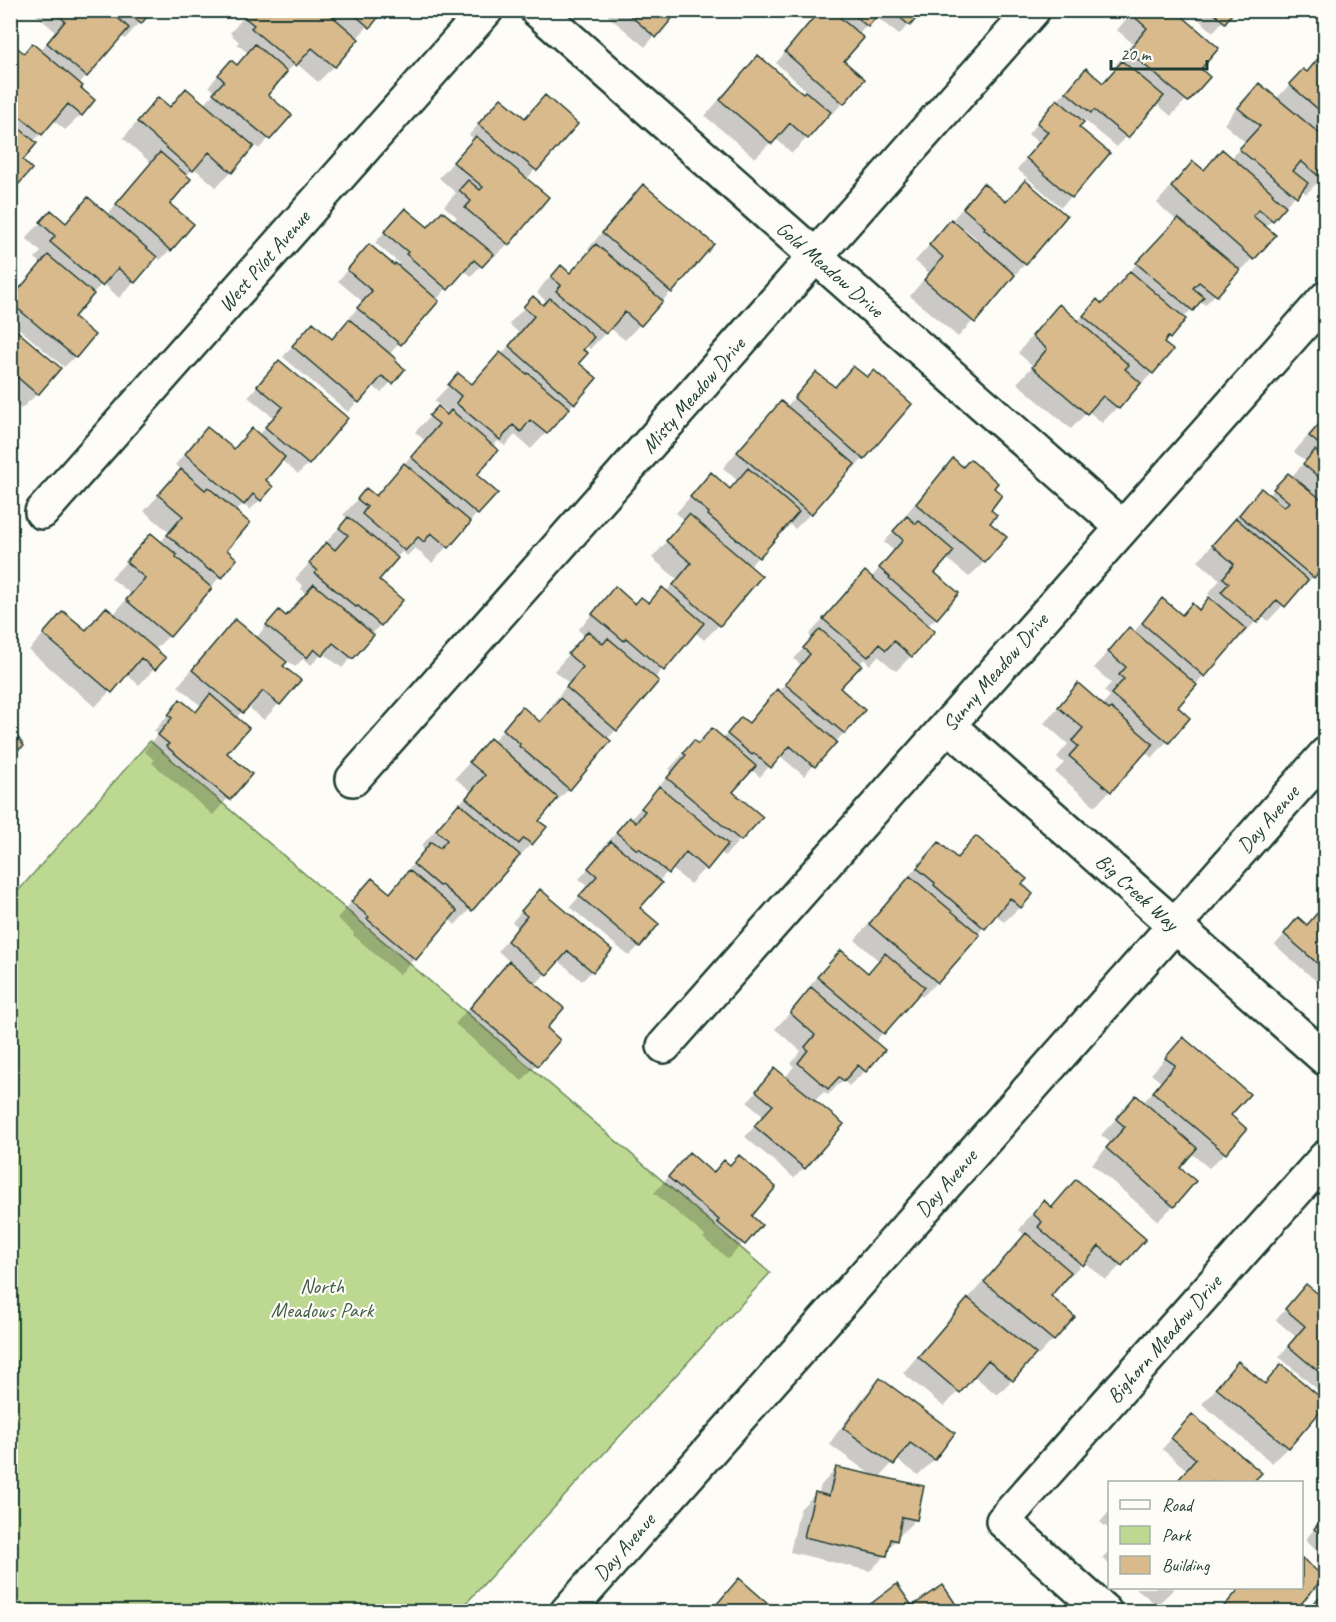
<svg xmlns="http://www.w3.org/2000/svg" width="1336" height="1622" viewBox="0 0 1336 1622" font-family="Caveat,sans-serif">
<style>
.green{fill:#bdd991;stroke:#6e8b62;stroke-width:1.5}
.shadow{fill:#0003}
.building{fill:#d9ba8c;stroke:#1f3d34;stroke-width:1.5}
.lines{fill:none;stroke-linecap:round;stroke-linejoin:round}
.minor-casing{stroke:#1f3d34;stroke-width:38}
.tertiary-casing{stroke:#1f3d34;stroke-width:38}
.minor{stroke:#fdfcf7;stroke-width:33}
.tertiary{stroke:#fdfcf7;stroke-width:33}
.labels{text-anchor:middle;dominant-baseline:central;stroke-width:4.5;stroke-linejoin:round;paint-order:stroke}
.street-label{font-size:21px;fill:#1f3d34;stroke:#fdfcf7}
.park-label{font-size:21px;fill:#3f5c47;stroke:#fdfcf7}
</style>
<rect width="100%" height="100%" fill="#fdfcf7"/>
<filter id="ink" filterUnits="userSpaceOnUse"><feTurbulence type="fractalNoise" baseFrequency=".0167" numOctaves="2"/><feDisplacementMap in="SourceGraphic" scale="12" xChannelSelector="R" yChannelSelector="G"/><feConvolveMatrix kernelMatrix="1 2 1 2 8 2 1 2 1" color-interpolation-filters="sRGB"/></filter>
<g filter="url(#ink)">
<path class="green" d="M150,741L770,1273L459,1611L11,1612V899Z"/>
<path class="shadow" d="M38,10H151L125,39L121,35L79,84L81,115L65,130L53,120L33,142L21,160L10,191V44L23,54L40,51L56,32L35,14Z
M250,10H383L356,39L334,66L318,82L296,63L279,80L266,95L290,115L259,149L254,145L231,172L216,187L194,168L186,176L168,204L192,224L170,250L160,260L156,257L119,298L103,283L92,294L72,318L75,357L64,367L10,321V300L42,264L35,258L41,252L26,238L51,212L65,224L88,200L106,216L151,163L123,138L158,99L169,108L186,90L203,105L215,92L209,86L221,72L236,67L248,53L237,44L239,42L230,33Z
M612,10H677L645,47L608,16Z
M822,10H921L899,35L875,16L858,35L842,61L843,103L833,113L830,111L807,138L792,153L775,138L755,158L705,116L743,72L758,57L803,95L807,91L776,63Z
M1134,10H1178L1176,13L1198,70L1208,77L1171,116L1156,103L1117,147L1083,119L1077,127L1071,197L1061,207L1017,169L1039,143L1028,134L1076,80L1103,84L1116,69L1114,67L1133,44L1117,30Z
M1188,10H1233L1213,32Z
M1326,50V174L1306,194L1301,189L1265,228L1274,235L1253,259L1237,274L1235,273L1205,305L1200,301L1183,318L1184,319L1163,344L1171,351L1152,373L1137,389L1135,388L1102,423L1088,411L1071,429L1017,383L1033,366L1018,353L1044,321L1059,306L1077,322L1097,301L1101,305L1128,275L1127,274L1177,221L1157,203L1178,178L1194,163L1203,171L1222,151L1231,159L1245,142L1224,124L1243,100L1259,85L1276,99L1303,71L1305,73Z
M491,110L524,120L575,124L526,180L508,244L492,259L489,257L471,276L463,269L389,355L403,369L381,393L372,385L348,412L283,357L303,334L331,340L350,320L348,319L363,302L338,281L359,256L394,267L399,263L375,243L395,220L428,229L453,222L457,217L444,206L456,193L439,178L474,139L469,135Z
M983,185L1005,204L1025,264L958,337L910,296L929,273L915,261L951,221L974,241L976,238L953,219Z
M643,186L671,292L625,340L610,328L590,349L585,345L577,363L574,403L531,449L515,435L505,446L498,441L492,447L474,475L496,493L432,563L415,548L407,556L402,552L394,560L377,580L380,625L342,668L323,653L311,665L303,659L295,667L276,652L275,654L281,666L299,681L264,720L247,706L236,718L225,753L250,774L213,815L152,763L154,760L144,751L158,734L154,731L180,701L194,713L201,706L178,686L220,636L236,621L256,638L269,622L285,618L306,594L301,589L303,586L295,579L326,545L325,544L333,534L348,519L343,515L366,490L375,497L399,470L424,440L415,432L438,408L445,415L447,412L434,401L459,375L471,385L500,354L501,355L519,333L509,324L533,298L542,306L546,301L537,293L545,282L561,267L569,274L590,251L588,249L628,201Z
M10,327L37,394L21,409L10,400Z
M854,368L863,459L848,474L846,472L810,514L795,529L788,523L749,567L719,625L704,640L695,632L654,679L616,730L607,739L569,789L554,804L552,803L537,821L545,828L531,844L455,925L449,919L414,959L399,975L353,935L354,933L337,918L372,880L388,894L400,881L399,880L425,850L421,846L471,791L455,778L490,740L492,742L523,708L538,722L554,706L552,704L569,683L554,671L585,636L578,630L615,589L635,605L647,604L662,589L666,592L677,579L652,558L685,521L676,513L696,490L711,474L729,490L738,481L723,468L766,418L781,403L786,407L816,374L834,388Z
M269,372L308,464L298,474L281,460L263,480L260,500L250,510L243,504L235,512L224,551L235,559L169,636L154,650L164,658L154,669L139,685L126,674L95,707L29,650L63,613L85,631L106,609L113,615L131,594L111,578L151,535L160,543L169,532L144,511L182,470L175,465L197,439L233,451L258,436L274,418L248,397Z
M1326,415V562L1313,577L1297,592L1296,591L1268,621L1262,615L1241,637L1239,635L1176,707L1188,718L1152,758L1144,751L1110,791L1095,806L1055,772L1064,763L1057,757L1068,744L1044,723L1078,685L1102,705L1110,696L1104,691L1111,683L1094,668L1129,629L1133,633L1152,610L1181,616L1192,605L1198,611L1213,602L1215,600L1208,594L1220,580L1198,561L1246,505L1261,490L1268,496L1288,475L1291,477L1306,461L1294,452Z
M954,460L992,488L984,562L969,577L946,558L933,573L936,618L927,626L911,656L896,671L878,656L870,665L864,659L838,688L844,733L804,776L779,755L760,777L751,769L731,792L761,817L725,856L720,852L690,884L671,868L658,882L638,909L639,946L629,956L570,907L588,887L579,879L604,850L602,848L629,819L630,820L653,794L672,771L669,769L694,742L697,745L723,739L731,729L748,724L767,701L778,692L801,665L794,659L812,638L809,635L850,589L871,578L894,551L884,542L903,521L901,520L938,476Z
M976,838L1020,885V907L1004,922L995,914L937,982L922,997L917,993L874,1043L865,1071L849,1086L843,1080L828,1095L824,1092L814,1101L804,1168L794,1178L745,1137L764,1116L747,1102L775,1070L785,1078L794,1066L791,1064L801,1051L775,1029L811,990L808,988L831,962L867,975L879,961L855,940L923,859L939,844L956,859Z
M530,901L592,971L582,981L558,960L535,985L545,1028L558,1040L522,1081L455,1024L494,978L510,962L498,951L518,927L512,922Z
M1326,904V986L1324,988L1275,945L1288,930L1306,926Z
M1183,1039L1228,1116L1225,1153L1209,1168L1191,1153L1178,1168L1173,1206L1158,1221L1092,1164L1111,1143L1101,1135L1136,1097L1143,1103L1161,1082L1151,1074Z
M689,1154L750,1217L760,1225L728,1259L703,1238L705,1236L654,1193Z
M1061,1197L1121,1265L1106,1280L1084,1262L1066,1280L1064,1278L1049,1296L1073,1317L1053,1340L1038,1356L1035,1353L1012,1380L997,1395L973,1375L944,1407L903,1373L953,1315L1025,1236L1019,1230L1028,1218L1044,1202L1051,1208Z
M1306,1286L1326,1302V1391L1323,1394L1279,1357L1296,1337L1276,1320Z
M1239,1363L1263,1384L1281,1366L1325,1403L1288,1447L1272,1463L1202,1404Z
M880,1380L952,1433L934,1460L918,1475L896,1459L879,1478L916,1519L900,1535L897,1534L896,1540L888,1548L886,1555L870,1571L790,1552L800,1509L815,1494L818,1495L821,1485L836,1469L874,1477L829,1444L865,1395Z
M1192,1416L1260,1473L1252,1482H1176L1187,1470L1162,1449Z
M1110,1511V1530L1100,1522Z
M1326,1515V1557L1305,1540Z
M1110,1550V1565L1102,1558Z
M1302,1560L1321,1577L1292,1612H1219L1239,1588H1302Z
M1136,1588H1175L1157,1605Z"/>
<path class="building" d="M52,10H109L129,28L87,77L47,43L65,21Z
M125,10H153L141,24Z
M249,10H325L359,39L335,67L312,48L296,66L251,28L254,25L244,17Z
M349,10H384L370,28Z
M624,10H679L656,38Z
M820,10H831L864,38L844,61L865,79L844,104L785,52Z
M848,10H882L868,27Z
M891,10H923L910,26Z
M1134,10H1175L1219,48L1201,69L1210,77L1188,102L1128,51L1147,28L1131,14Z
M1210,10H1235L1225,23Z
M10,42L24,53L32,43L83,86L81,88L95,100L82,116L68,104L42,135L10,108Z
M255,44L287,72L268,95L292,115L270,140L213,93L224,81L218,75L231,60L237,65Z
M1326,49V116L1289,84L1303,69L1307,72Z
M758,55L803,93L805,91L831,112L808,139L790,123L772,144L720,100Z
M1122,61L1164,96L1128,138L1094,110L1091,113L1066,92L1086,68L1103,83Z
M1259,83L1326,139V176L1322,179L1301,161L1293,171L1308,183L1297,197L1239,149L1260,126L1238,108Z
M186,88L254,146L232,173L209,152L193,171L137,122L158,97L170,107Z
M545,95L578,124L537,171L515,153L514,154L478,124L501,98L525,118Z
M1057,99L1084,122L1079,127L1110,153L1072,198L1026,158L1048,132L1037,123Z
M10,121L37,143L23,160L32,169L10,194Z
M476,136L549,197L509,245L465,208L471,201L459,190L468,180L480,190L483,187L453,162Z
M1222,149L1273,193L1272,194L1286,206L1273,221L1259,209L1253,216L1276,235L1254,260L1171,187L1193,161L1204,170Z
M160,152L191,179L170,204L194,224L171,251L116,204Z
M1025,180L1067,216L1026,265L984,229L985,227L963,208L983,183L1006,202Z
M643,184L714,244L672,293L602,233Z
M88,197L157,257L135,283L118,268L102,286L50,242L55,236L40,222L51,210L66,223Z
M405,208L428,227L442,211L494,254L482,267L474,260L448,290L406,254L408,252L384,232Z
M1178,218L1240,270L1217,296L1199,282L1193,288L1204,297L1193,311L1136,263Z
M951,219L1015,275L975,323L924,280L943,257L929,245Z
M369,244L394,265L395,263L439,301L401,345L357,308L372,291L347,270Z
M596,244L663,301L641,326L625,312L606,334L556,291L561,285L551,277L561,265L570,273Z
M48,255L94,294L74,317L95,335L76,358L10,302V300Z
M1130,271L1186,319L1170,339L1168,337L1164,343L1173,350L1153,374L1083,316L1097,299L1102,304Z
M533,296L543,305L550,298L594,337L583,350L588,353L579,363L597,378L575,404L509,346L534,316L523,307Z
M1059,304L1129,365L1125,369L1141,383L1119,409L1103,396L1087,414L1032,367L1047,349L1032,336Z
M349,319L396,359L395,361L405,369L393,384L382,376L359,403L292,346L313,322L332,339Z
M10,325L61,368L38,395L17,377L10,385Z
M500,352L527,374L528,373L570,408L547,434L530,420L521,432L513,425L500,440L456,403L461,396L448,385L458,373L472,384Z
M279,360L348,418L309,465L265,427L283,407L257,386Z
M853,366L867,377L874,370L912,404L864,460L794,398L816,372L835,387Z
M781,401L855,464L811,515L737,452Z
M438,406L447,415L451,410L498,450L477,475L498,493L478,515L411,457L439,424L429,416Z
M1326,416V450L1309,436Z
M207,427L234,449L252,428L285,457L266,480L273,487L261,501L253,494L244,505L185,454Z
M1315,450L1326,459V483L1303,464Z
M953,458L963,467L970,459L998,483L994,488L1002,495L991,510L997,515L990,523L1007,537L985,563L916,504Z
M404,463L448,501L447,502L471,522L449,548L431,533L424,542L418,537L405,551L362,514L367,507L357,499L366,488L376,496Z
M748,468L799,512L759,558L708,515L709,513L690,497L711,472L730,489Z
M181,469L205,490L208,487L250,523L227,550L237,559L222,578L211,569L210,571L167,535L183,516L158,495Z
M1288,473L1326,503V564L1314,578L1239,515L1261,488L1284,507L1289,502L1273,489Z
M689,514L762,576L720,626L673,585L691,563L666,541Z
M907,516L916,524L919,521L954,551L935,573L959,593L937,619L889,578L890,577L879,568L903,540L893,531Z
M348,517L398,558L379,580L403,600L381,626L358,606L356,607L315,573L317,570L309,563L326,542L335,550L348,535L339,528Z
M1236,518L1308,580L1285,607L1277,600L1257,623L1221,592L1229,583L1223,578L1234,564L1212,545Z
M151,533L177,555L176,557L212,588L170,637L126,600L145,578L126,562Z
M865,571L935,631L912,657L894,641L886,650L879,644L868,657L823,619Z
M314,584L374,635L353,659L333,643L322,656L314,649L307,658L266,625L279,610L286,616Z
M615,586L635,604L641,597L649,603L662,587L704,623L664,671L626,638L624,641L592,614Z
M1209,597L1246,629L1205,677L1142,623L1162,598L1182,615L1192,603L1199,610Z
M106,607L166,658L155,670L141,658L112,693L43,634L63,611L86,630Z
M235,619L287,662L283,666L301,680L280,705L263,691L243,713L192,670Z
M1129,627L1197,685L1178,707L1190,718L1169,743L1111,694L1124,679L1119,675L1126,667L1108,652Z
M820,629L862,665L840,688L865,710L845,734L785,684L810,654L803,648Z
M588,631L603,644L608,638L659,681L617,731L566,687L583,667L568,654Z
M1078,683L1109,710L1111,708L1153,744L1111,792L1069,756L1078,746L1072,741L1083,728L1058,707Z
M777,689L837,742L815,767L790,746L771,768L754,753L752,755L727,734L741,717L749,723Z
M210,694L249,728L227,753L252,774L230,800L166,746L169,744L158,735L172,718L168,715L180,699L196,712Z
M560,698L611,741L570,790L519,746L520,744L503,729L522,706L540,722Z
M10,726L24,746L10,755Z
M712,728L756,766L733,792L763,817L741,841L667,778L686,755L683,753L694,740L698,744Z
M490,738L558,798L539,821L547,827L532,845L524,838L519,844L466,798L485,775L469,762Z
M659,786L728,844L707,870L686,852L669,874L639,848L637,850L616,832L629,817L636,823L645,811L641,808Z
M459,803L520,855L472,911L441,885L439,886L413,864L431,842L440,848L447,840L436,830Z
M976,836L1027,879L1022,884L1033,894L1021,908L1010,898L985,929L934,885L935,883L917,868L939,842L957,858Z
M611,841L662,883L640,908L659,924L640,947L579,896L597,876L588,868Z
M409,870L457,911L416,960L367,919L369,917L351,902L372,878L390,893Z
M910,876L980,935L938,983L869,924Z
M540,889L612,950L593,972L568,951L547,975L507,941L527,916L521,911Z
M1326,903V971L1284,934L1298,917L1307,925Z
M841,950L868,973L885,953L925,987L884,1034L817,977Z
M509,961L564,1008L547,1028L560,1040L538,1066L470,1008Z
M811,987L885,1050L866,1072L858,1065L844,1081L839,1077L828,1089L798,1063L808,1050L805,1047L815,1035L790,1013Z
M1183,1037L1250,1094L1231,1115L1247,1129L1226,1154L1153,1092L1175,1065L1165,1058Z
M775,1068L844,1124L805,1169L754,1126L773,1105L756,1091Z
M1136,1095L1197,1148L1180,1168L1196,1181L1174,1207L1106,1148L1125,1127L1116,1119Z
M689,1152L713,1173L724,1160L730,1165L739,1155L776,1187L752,1216L762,1225L745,1245L717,1222L719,1220L668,1177Z
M1076,1179L1146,1239L1122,1266L1099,1246L1083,1266L1038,1227L1042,1222L1033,1214L1044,1200L1053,1209L1052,1207Z
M1026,1233L1071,1272L1051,1296L1075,1317L1054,1341L984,1282Z
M1306,1284L1326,1300V1378L1288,1346L1305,1326L1285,1309Z
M968,1298L1036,1354L1013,1381L988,1360L960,1393L918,1357Z
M1238,1361L1265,1384L1281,1364L1326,1402V1405L1289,1448L1216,1388Z
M880,1378L955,1433L935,1460L910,1443L894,1465L843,1428Z
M1192,1414L1262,1473L1253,1482H1181L1178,1480L1196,1459L1171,1438Z
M836,1467L924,1486L917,1520L902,1517L897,1541L891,1539L887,1556L804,1537L815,1492L829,1496Z
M10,1498H14L10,1523Z
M1326,1515V1539L1314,1529Z
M1302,1558L1324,1577L1294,1612H1219L1240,1588H1302Z
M739,1578L778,1612H710Z
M897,1584L912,1606L943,1585L961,1612H860Z
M1323,1592L1326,1594V1612H1307Z"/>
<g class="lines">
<g class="minor-casing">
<path id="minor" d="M537,10L1122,527
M42,512L486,10
M948,725L1326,1059
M353,779L1033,10
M664,1046L1326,298
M1105,1612L1003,1521L1326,1157"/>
</g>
<g class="tertiary-casing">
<path id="tertiary" d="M567,1612L1326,754"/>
</g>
<use href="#minor" class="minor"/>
<use href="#tertiary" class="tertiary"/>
</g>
</g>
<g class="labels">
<g class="street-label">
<text transform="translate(264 261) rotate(-49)">West Pilot Avenue</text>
<text transform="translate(830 269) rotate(41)">Gold Meadow Drive</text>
<text transform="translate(693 395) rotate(-49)">Misty Meadow Drive</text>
<text transform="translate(995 672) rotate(-49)">Sunny Meadow Drive</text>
<text transform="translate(1268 819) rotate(-49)">Day Avenue</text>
<text transform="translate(1137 892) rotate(42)">Big Creek Way</text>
<text transform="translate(946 1183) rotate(-49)">Day Avenue</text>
<text transform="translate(1164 1339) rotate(-49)">Bighorn Meadow Drive</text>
<text transform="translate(624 1547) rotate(-49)">Day Avenue</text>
</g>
<g class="park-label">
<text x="322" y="1286">North<tspan x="322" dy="24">Meadows Park</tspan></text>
</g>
</g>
<rect width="1336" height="1622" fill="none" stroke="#fdfcf7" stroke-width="36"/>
<rect x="18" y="18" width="1300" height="1586" fill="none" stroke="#1f3d34" stroke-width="2" filter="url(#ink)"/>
<rect x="1108" y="1481" width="195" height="108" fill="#fdfcf7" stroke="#a4b0a9" stroke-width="1.5"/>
<rect x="1120" y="1500" width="30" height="9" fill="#fdfcf7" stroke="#a4b0a9" stroke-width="1.5"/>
<text x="1162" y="1511" font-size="18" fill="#1f3d34">Road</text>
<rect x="1120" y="1526" width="30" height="18" fill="#bdd991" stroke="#a4b0a9" stroke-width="1.5"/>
<text x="1162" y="1541" font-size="18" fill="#1f3d34">Park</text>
<rect x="1120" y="1556" width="30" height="18" fill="#d9ba8c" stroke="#a4b0a9" stroke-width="1.5"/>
<text x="1162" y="1571" font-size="18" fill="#1f3d34">Building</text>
<path d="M1111 60v9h96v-9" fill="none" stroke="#1f3d34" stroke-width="3"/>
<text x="1120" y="60" font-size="18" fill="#1f3d34" stroke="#fdfcf7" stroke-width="4.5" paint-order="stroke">20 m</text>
</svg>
